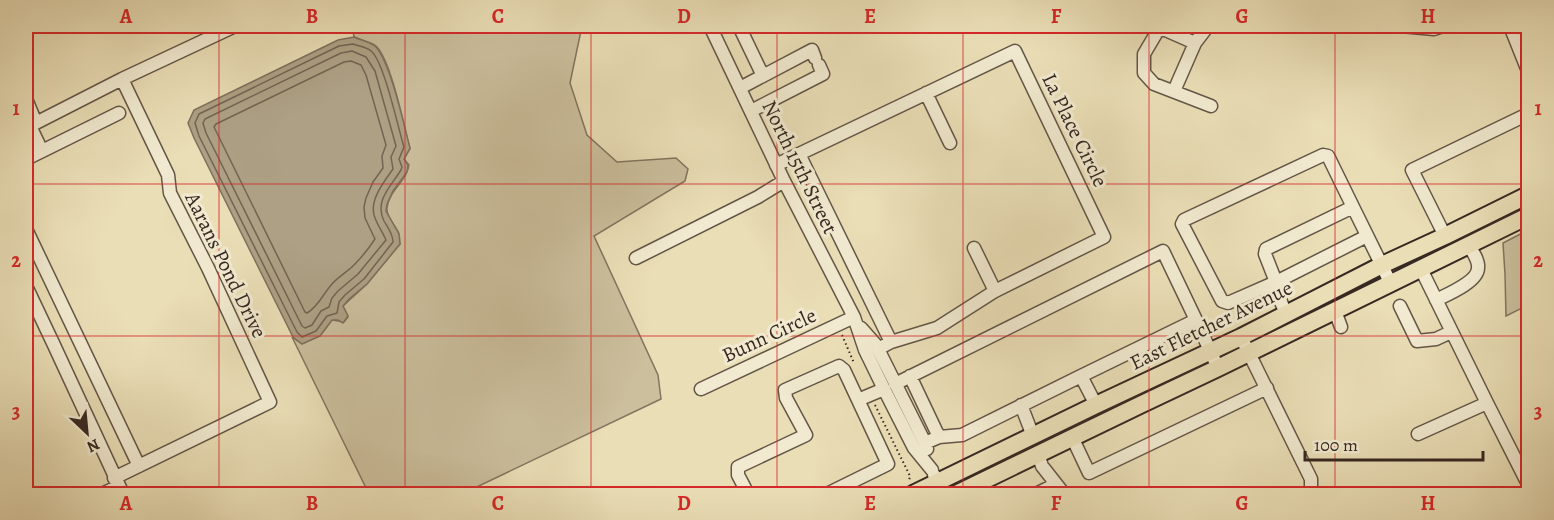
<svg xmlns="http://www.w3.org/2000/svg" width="1554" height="520" viewBox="0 0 1554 520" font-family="Alegreya,serif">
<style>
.green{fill:#ccbf9d;stroke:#827460;stroke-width:1.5}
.water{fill:#ada084;stroke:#7e705d;stroke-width:1.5}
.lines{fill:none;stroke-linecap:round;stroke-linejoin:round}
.shore{stroke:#726453;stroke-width:1.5}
.minor-casing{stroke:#645647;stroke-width:15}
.major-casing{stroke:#372822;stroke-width:20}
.path{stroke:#372822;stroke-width:2;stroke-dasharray:1.5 3;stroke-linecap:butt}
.minor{stroke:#f1ead0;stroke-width:12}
.major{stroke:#eadeb6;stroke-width:16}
.grid{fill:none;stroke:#d62828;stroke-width:1.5;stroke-opacity:0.55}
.labels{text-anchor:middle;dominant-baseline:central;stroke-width:6;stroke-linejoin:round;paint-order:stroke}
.street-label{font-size:21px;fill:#372822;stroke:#f1ead0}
.neatline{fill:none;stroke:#d62828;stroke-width:2}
.grid-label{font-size:20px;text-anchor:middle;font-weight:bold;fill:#d62828}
</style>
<rect width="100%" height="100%" fill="#eadeb6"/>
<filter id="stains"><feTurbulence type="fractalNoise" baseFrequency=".00333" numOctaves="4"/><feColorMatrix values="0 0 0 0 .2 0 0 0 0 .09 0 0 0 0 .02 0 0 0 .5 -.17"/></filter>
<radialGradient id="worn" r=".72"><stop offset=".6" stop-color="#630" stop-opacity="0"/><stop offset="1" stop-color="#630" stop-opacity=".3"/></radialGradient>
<path class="green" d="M352,26H582L570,83L587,135L617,162L676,158L688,169L685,181L594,236L658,375L661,399L462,494H369L292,337L302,344L320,336L332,320L344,322L348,317L343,306L367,284L400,244C399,241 400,237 399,234C396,225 386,218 387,208C389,190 407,181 409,165L404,159L410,149C404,126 391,60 376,46C371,42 361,40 354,37Z
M1528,230V305L1506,316L1505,274L1503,243Z"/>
<path class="water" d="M354,37C360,40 370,42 375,46C390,60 404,126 410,148L404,159L408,165L407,172L393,191L387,204L386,211L399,234L400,244L367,284L349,299L343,306L348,316L343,323L338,320H332L320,336L302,344L293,337L194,138L188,123L194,110L338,40Z"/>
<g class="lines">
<path class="shore" d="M353,44C358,46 367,47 371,51C384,61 398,128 404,147L399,159L402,167L401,170C391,186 374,201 384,221C388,228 393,234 393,242L364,279L345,295L339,302L337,313L327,316L316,331L302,337L297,332L199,136L195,123L199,114L339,46Z
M352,51L366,57L375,71L396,146L391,157L393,169C384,182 368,201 375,218C378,226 383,233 386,240L358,274L338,291L332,298L329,307L321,311L312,325L305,328L302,326L206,133L203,123L205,119L341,53Z
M351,61L361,65L366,75L386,145L382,156L383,168L373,182L366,198L364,207L365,218L375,239C369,248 361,258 354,265C347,272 338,277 332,284C323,294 318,307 307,313L305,312L214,127L216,124L344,62Z"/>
<g class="minor-casing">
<path id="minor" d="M710,26L784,181L854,317L865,350L884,389L914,448L932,470
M739,26L763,76
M1208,26L1195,43L1163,29L1157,32L1144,54V73L1154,84L1211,106
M1401,26L1434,29L1443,26
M1510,26L1528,71
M740,88L812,50L815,58
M1174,91L1195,43
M926,93L950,143
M26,99L36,123
M751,111L823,74L819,65
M30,126L42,151
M26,128L122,79L235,26
M799,154L891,342
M26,159L119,113
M776,165L1015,51L1104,237L995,291L937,328L891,342L878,349
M1353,207L1328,156L1323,155L1184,220L1182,224L1222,301L1228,303L1276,282L1367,236
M26,229L139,466
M1445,236L1412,170L1528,114
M974,248L995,291
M636,258L758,197L784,181
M1421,269L1487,403L1528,484
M26,286L53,343L123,494
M1436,300C1446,295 1478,282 1478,268C1479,261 1473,252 1469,246
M1400,306L1417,341L1436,339L1451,332
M1335,311L1341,327
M1286,314L1281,302L1276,282L1265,254L1266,249L1353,207L1391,284
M861,328L876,345L925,443L927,449
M1241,337L1311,479V494
M910,376L939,437
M1081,376L1196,320L1218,368
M895,384L1163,251L1196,320
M701,389L854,317
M858,400L884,389
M1021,405L1033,436
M1418,434L1487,403
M1072,437L1089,473L1267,388
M925,443L939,437L962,435L1081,376L1096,405
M1038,454L1042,466L1064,494
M934,475L943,494
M114,478L270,402L208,268L170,193L168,175L122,79
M102,494L119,486
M748,494L738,475V467L806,435L786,398L785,390L839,366L844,370L888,464L827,494
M1036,494L1056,484"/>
</g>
<g class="major-casing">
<path id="major" d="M913,494L1096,405L1241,337L1382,265L1445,236L1528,195
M956,494L1142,404L1218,368L1528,216"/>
</g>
<path class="path" d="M842,335L854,363
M875,405L910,476L909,481"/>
<use href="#minor" class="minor"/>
<use href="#major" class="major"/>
</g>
<path class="grid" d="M219,26V494M405,26V494M591,26V494M777,26V494M963,26V494M1149,26V494M1335,26V494M26,184H1528M26,336H1528"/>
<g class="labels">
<g class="street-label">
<text transform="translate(1075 130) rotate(64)">La Place Circle</text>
<text transform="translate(800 167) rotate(64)">North 15th Street</text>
<text transform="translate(226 265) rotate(64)">Aarans Pond Drive</text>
<text transform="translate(1211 325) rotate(-26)">East Fletcher Avenue</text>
<text transform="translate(769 335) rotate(-25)">Bunn Circle</text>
</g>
</g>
<rect width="1554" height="520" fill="none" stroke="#eadeb6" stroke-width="66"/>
<g transform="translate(87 433) rotate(154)" stroke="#f1ead0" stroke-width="4.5" paint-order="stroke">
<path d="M0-4.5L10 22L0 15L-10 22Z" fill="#372822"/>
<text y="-9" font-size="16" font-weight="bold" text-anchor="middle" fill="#372822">N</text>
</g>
<path d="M1305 451v9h178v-9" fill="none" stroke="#372822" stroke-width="3"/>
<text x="1314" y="451" font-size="18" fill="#372822" stroke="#f1ead0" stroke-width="4.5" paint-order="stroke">100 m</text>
<rect x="33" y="33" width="1488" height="454" class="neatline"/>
<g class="grid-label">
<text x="126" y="23">A</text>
<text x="312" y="23">B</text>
<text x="498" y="23">C</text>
<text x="684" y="23">D</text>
<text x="870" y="23">E</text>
<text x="1056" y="23">F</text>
<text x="1242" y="23">G</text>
<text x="1428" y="23">H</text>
<text x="16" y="115">1</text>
<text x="1538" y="115">1</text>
<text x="16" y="267">2</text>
<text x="1538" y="267">2</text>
<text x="16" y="418">3</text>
<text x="1538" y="418">3</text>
<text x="126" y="510">A</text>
<text x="312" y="510">B</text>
<text x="498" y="510">C</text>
<text x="684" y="510">D</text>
<text x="870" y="510">E</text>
<text x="1056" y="510">F</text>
<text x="1242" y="510">G</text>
<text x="1428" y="510">H</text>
</g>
<rect width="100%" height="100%" filter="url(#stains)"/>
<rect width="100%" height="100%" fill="url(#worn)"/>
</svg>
